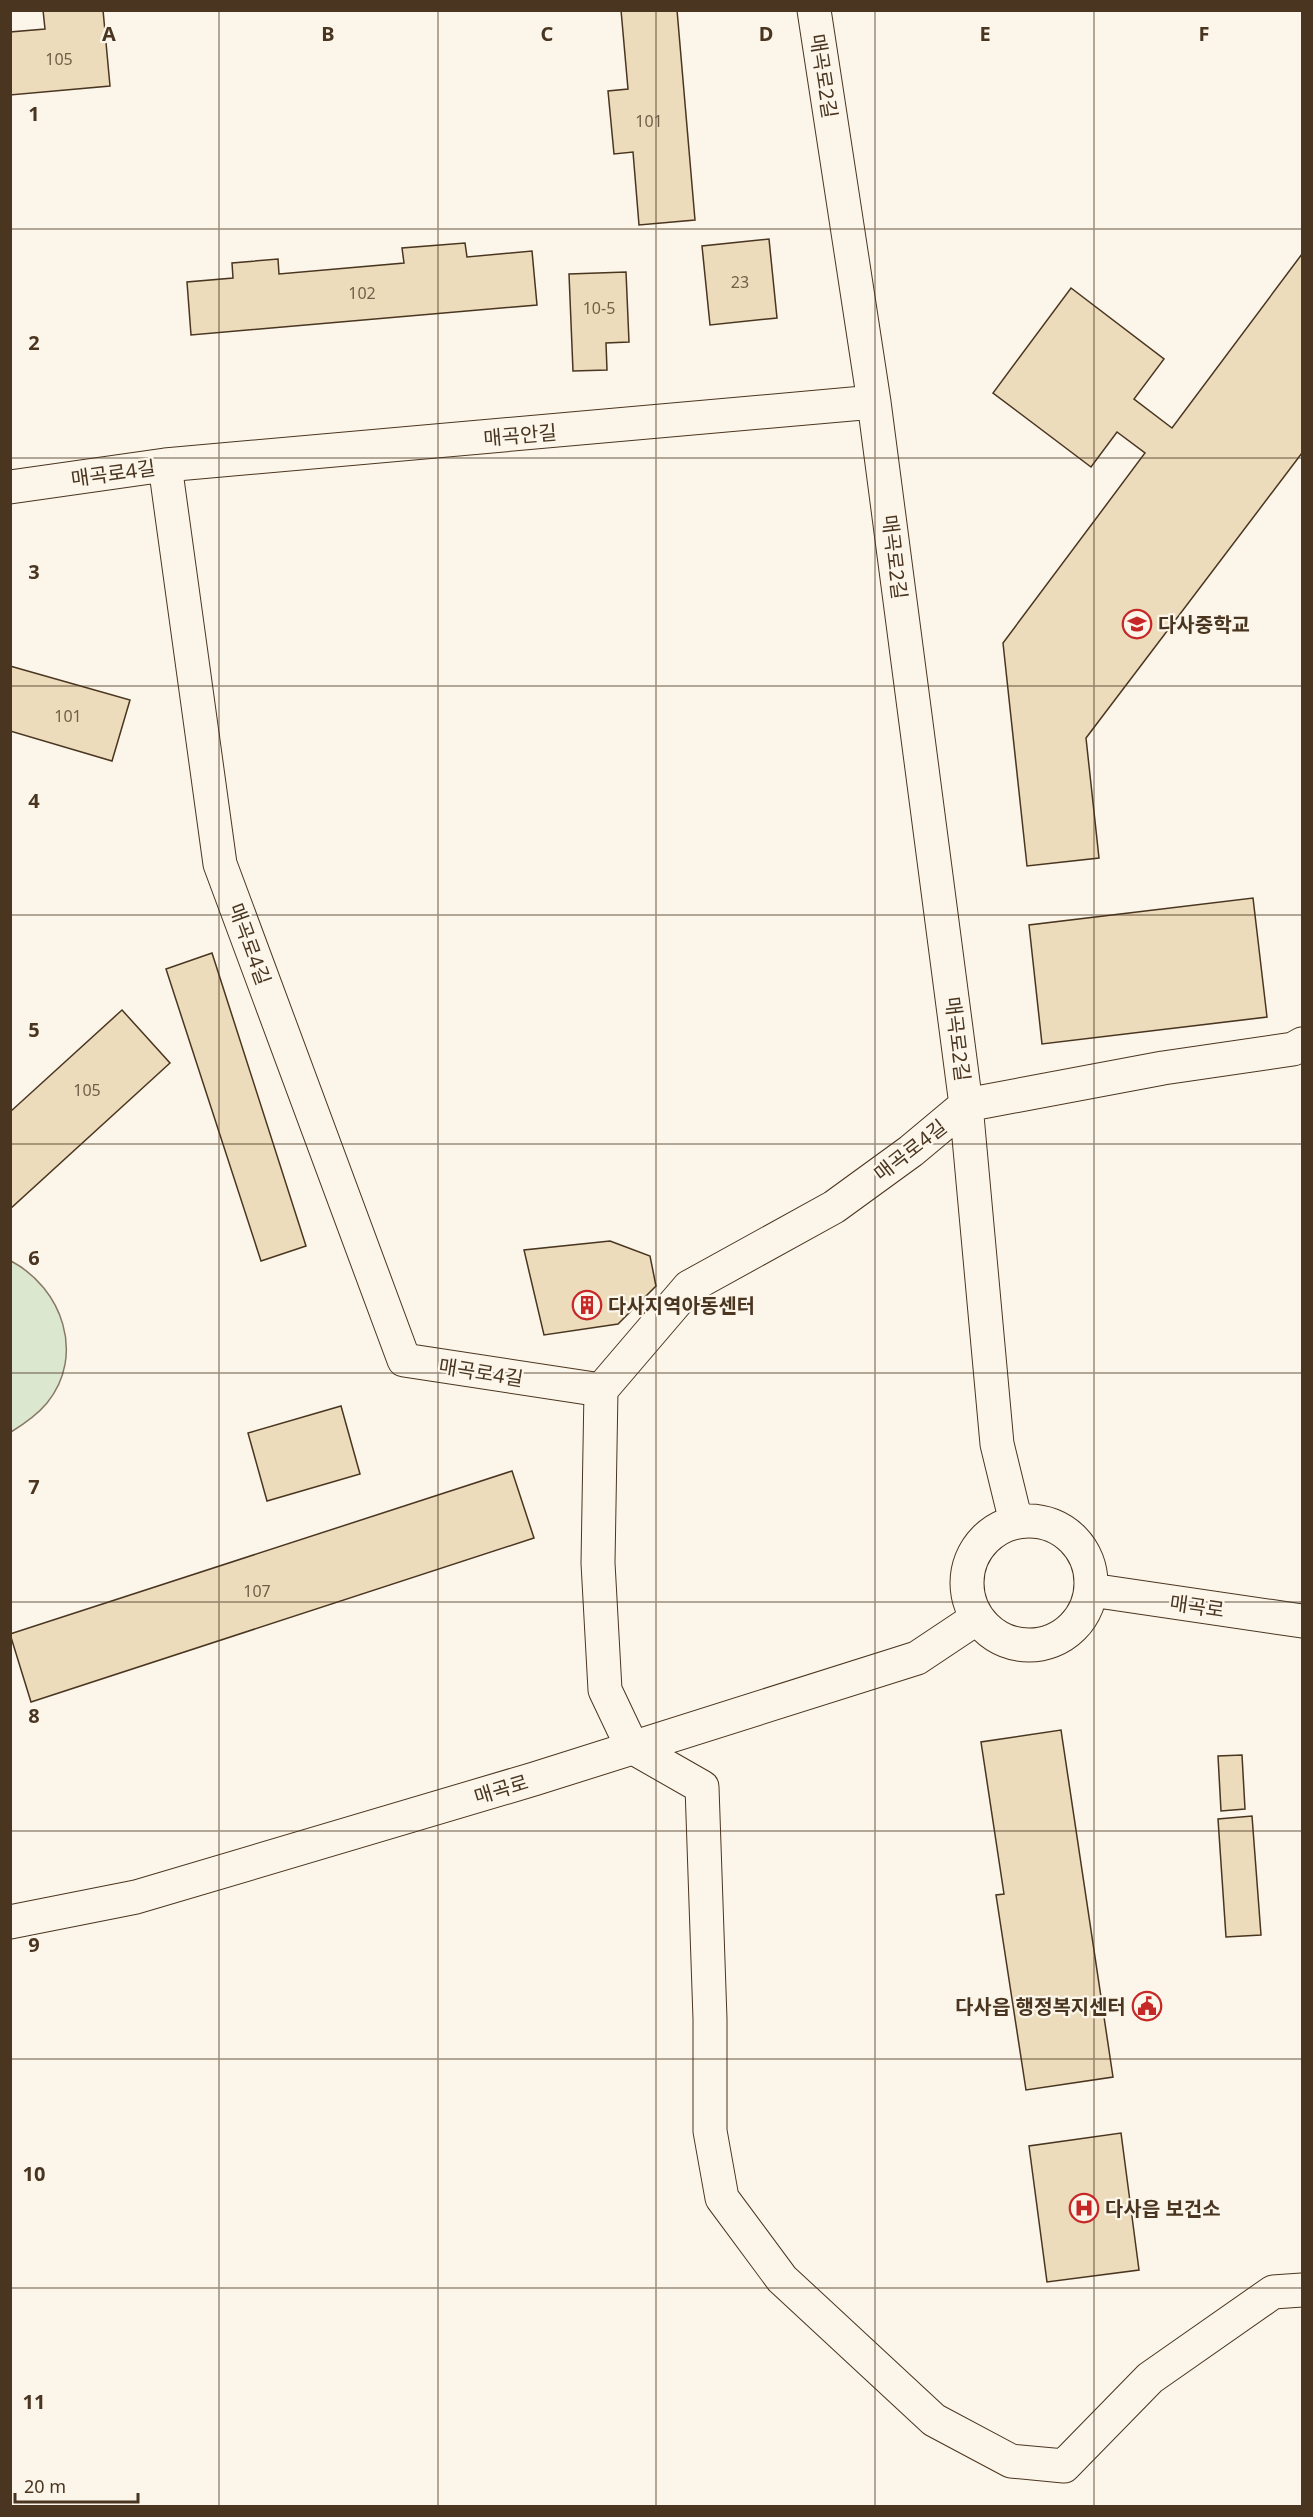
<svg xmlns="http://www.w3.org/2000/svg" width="1313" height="2517" viewBox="0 0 1313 2517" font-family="'Noto Sans','Noto Sans KR',sans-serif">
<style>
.green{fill:#dce7d0;stroke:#887966;stroke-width:1.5}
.building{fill:#ecdcbc;stroke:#4a3520;stroke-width:1.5}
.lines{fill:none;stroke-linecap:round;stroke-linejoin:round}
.minor-casing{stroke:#4a3520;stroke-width:35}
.minor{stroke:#fbf6e9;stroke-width:33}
.grid{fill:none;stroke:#4a3520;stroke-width:1.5;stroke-opacity:0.55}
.labels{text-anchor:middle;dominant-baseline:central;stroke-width:4.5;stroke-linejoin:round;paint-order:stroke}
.number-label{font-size:16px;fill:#725f47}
.street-label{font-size:20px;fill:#4a3520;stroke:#fbf6e9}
.poi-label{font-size:20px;font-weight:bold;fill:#4a3520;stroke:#fbf6e9;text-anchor:start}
.grid-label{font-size:20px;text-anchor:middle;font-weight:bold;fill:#4a3520;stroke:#fbf6e9;stroke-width:4.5;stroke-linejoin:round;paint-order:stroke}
</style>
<rect width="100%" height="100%" fill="#fbf6e9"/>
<path class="green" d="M11,1261C62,1288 86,1355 47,1403C37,1415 24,1424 11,1432Z"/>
<path class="building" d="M43,10H103L110,86L10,95V32L45,29Z
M621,10H677L695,220L639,225L633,152L614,154L608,91L628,89Z
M769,239L777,318L710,325L702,246Z
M465,243L467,257L532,251L537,305L191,335L187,282L233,278L232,263L278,259L279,274L404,263L402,248Z
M1302,254V453L1086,738L1099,858L1027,866L1003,643L1145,453L1117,432L1091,467L993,393L1071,288L1164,359L1134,399L1172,428Z
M626,272L629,342L606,343L607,370L573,371L569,274Z
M10,666L130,700L112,761L10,731Z
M1253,898L1267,1017L1042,1044L1029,925Z
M212,953L306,1246L261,1261L166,969Z
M122,1010L170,1063L10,1209V1112Z
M610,1241L650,1256L656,1286L618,1324L544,1335L524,1250Z
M341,1406L360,1474L267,1501L248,1433Z
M512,1471L534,1538L31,1702L10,1634Z
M1061,1730L1113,2077L1026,2090L996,1895L1004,1894L981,1742Z
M1242,1755L1245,1809L1221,1811L1218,1756Z
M1252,1816L1261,1935L1226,1937L1218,1819Z
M1121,2133L1139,2270L1047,2282L1029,2146Z"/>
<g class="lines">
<g class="minor-casing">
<path id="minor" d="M814,10L874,402L966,1105L997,1444L1016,1522
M165,465L220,864L404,1360L601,1390L598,1563L605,1690L632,1747L702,1787L710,2019V2131L722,2198L782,2279L934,2420L1011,2461L1064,2466L1150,2378L1273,2292L1302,2290
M10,487L165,465L874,402
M601,1390L689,1287L834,1207L911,1151L966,1105L1163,1068L1293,1049L1302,1044
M967 1583a62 62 0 1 1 124 0a62 62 0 1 1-124 0Z
M1091,1590L1302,1621
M10,1922L136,1897L534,1779L917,1658L977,1618"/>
</g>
<use href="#minor" class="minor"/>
</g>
<path class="grid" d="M219,10V2506M438,10V2506M656,10V2506M875,10V2506M1094,10V2506M10,229H1302M10,458H1302M10,686H1302M10,915H1302M10,1144H1302M10,1373H1302M10,1602H1302M10,1831H1302M10,2059H1302M10,2288H1302"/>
<defs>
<g id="school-ring" transform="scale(1.5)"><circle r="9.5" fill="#fbf6e9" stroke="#c62828" stroke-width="1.5"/><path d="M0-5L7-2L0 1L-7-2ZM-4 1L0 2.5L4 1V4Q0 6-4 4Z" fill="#c62828"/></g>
<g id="building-ring" transform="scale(1.5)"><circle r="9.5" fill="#fbf6e9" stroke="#c62828" stroke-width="1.5"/><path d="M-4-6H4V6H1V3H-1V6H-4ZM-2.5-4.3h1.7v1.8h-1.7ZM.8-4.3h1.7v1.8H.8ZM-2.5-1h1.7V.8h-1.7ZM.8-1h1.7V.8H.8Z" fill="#c62828"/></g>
<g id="civic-ring" transform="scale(1.5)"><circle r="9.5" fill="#fbf6e9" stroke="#c62828" stroke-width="1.5"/><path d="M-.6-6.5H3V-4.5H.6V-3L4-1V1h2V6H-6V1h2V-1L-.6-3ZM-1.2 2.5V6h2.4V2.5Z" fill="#c62828"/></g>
<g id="hospital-ring" transform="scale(1.5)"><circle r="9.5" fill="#fbf6e9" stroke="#c62828" stroke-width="1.5"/><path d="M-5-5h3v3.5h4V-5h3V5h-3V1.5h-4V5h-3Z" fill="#c62828"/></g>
</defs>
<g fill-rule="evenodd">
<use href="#school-ring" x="1137" y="624"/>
<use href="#building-ring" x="587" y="1305"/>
<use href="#civic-ring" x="1147" y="2006"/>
<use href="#hospital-ring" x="1084" y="2208"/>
</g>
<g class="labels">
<g class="number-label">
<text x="59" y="59">105</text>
<text x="649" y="121">101</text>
<text x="740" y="282">23</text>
<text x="362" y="293">102</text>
<text x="599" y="308">10-5</text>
<text x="68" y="716">101</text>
<text x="87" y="1090">105</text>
<text x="257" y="1591">107</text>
</g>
<g class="street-label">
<text transform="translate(824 76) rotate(81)">매곡로2길</text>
<text transform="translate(520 435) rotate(-5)">매곡안길</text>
<text transform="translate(113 473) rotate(-8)">매곡로4길</text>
<text transform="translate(895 557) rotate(83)">매곡로2길</text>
<text transform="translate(250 944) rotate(70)">매곡로4길</text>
<text transform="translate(958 1039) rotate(83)">매곡로2길</text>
<text transform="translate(910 1150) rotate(-38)">매곡로4길</text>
<text transform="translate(481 1372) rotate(9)">매곡로4길</text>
<text transform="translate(1197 1606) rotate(8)">매곡로</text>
<text transform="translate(501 1789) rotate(-17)">매곡로</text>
</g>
<g class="poi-label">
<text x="1158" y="624">다사중학교</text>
<text x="608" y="1305">다사지역아동센터</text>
<text x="1126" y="2006" text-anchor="end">다사읍 행정복지센터</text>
<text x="1105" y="2208">다사읍 보건소</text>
</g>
</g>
<g class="grid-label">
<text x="109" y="41">A</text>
<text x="328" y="41">B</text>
<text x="547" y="41">C</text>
<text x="766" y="41">D</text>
<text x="985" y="41">E</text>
<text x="1204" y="41">F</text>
<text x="34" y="121">1</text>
<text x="34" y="350">2</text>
<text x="34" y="579">3</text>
<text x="34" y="808">4</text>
<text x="34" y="1037">5</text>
<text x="34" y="1265">6</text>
<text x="34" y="1494">7</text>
<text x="34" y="1723">8</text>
<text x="34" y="1952">9</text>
<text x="34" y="2181">10</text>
<text x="34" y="2409">11</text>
</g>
<rect width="1313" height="2517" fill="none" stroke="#4a3520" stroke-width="24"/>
<path d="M15 2493v9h123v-9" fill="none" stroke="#4a3520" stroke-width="3"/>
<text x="24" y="2493" font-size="18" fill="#4a3520" stroke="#fbf6e9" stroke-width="4.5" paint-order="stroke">20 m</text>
</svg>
